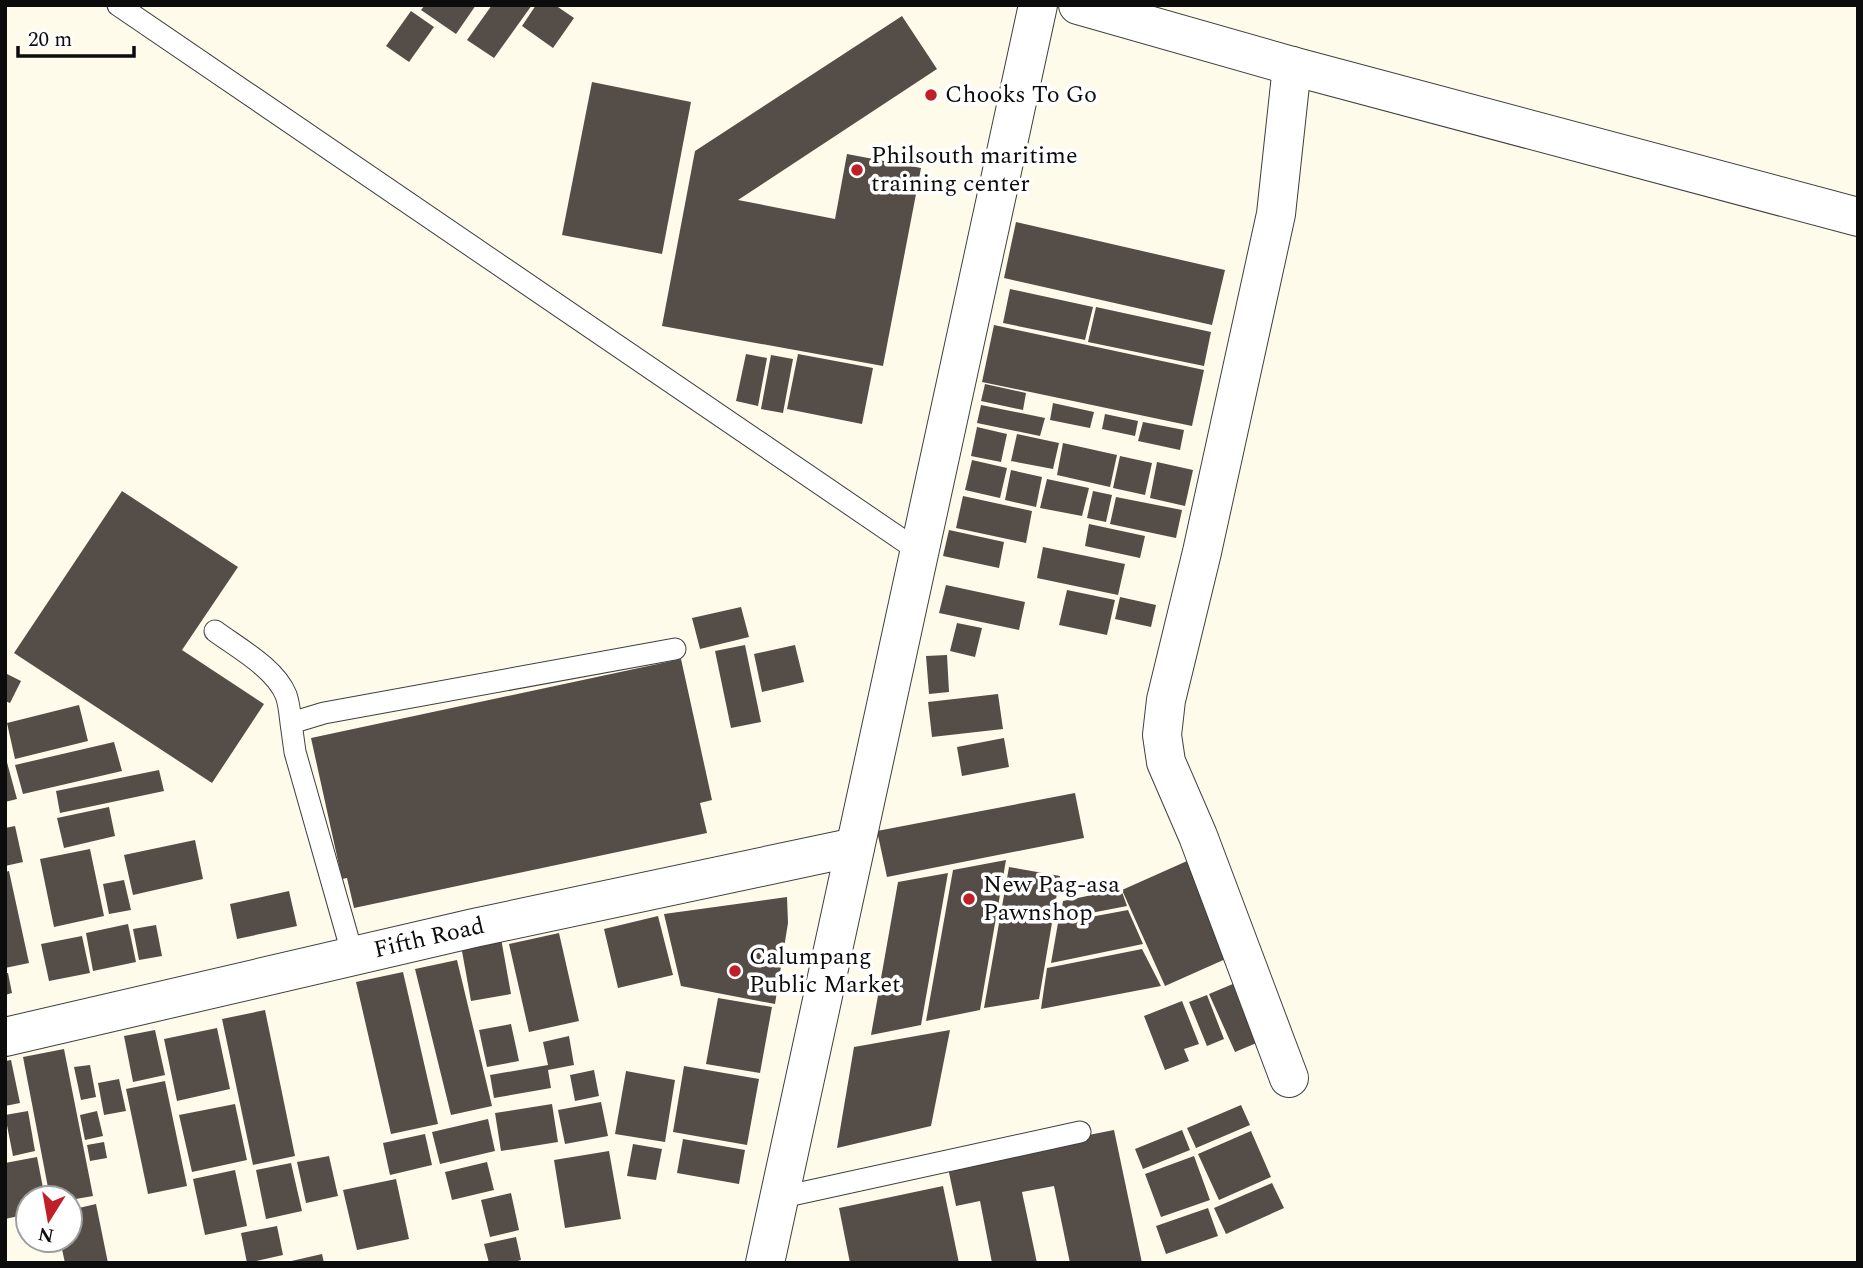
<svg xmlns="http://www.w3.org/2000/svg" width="1863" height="1268" viewBox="0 0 1863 1268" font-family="Spectral,serif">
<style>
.building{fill:#554d48}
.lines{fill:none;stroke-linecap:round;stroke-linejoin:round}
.service-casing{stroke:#3f3f3f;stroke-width:23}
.minor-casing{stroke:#3f3f3f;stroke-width:40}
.tertiary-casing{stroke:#3f3f3f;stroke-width:40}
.service{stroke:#fff;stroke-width:21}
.minor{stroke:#fff;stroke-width:38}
.tertiary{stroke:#fff;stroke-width:38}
.poi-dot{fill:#c11f28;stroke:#fff;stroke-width:2.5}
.labels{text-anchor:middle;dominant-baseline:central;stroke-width:7;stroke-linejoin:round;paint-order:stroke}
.poi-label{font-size:24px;fill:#0c0c0c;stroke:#fff;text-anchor:start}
.street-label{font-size:24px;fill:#0c0c0c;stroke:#fff}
</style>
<rect width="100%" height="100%" fill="#fffbeb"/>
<path class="building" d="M425,5H476L456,34L421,10Z
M492,5H532L494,58L467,40Z
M536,5H555L574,18L553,48L522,26Z
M411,11L434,27L409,62L386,46Z
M902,16L937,69L738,200L835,219L847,154L921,168L883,366L662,326L695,151Z
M592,82L691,102L662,254L562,235Z
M1016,222L1225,270L1212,325L1004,278Z
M1010,289L1093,307L1085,340L1003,323Z
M1096,307L1211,332L1204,366L1088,342Z
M994,325L1204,370L1192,426L982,382Z
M746,354L767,358L758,406L736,401Z
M798,354L873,368L862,424L787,409Z
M771,355L793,359L783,413L761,409Z
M985,384L1026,393L1023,410L981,401Z
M1053,403L1094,412L1090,428L1050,420Z
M981,405L1045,418L1040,436L977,423Z
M1105,414L1138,421L1135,436L1102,429Z
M1143,422L1184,430L1180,450L1138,441Z
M977,427L1007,434L1001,462L971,456Z
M1017,434L1059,443L1053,469L1011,461Z
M1063,443L1117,455L1110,487L1057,475Z
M1120,456L1152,463L1145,495L1113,488Z
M972,460L1007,468L1000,498L965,490Z
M1157,462L1193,470L1185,506L1150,498Z
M1011,470L1042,477L1036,507L1005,500Z
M1047,479L1089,488L1082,516L1040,508Z
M122,491L238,567L182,650L264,704L212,783L14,653Z
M1093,491L1112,495L1106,522L1087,518Z
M963,496L1032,511L1026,543L956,528Z
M1116,497L1182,510L1176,538L1110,524Z
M1089,524L1145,536L1140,558L1085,546Z
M949,530L1004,542L999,568L943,556Z
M1043,547L1125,564L1118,595L1037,578Z
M946,585L1025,602L1019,630L939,613Z
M1067,590L1115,600L1107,635L1059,625Z
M1120,597L1156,605L1151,627L1115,619Z
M741,607L749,637L700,649L692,618Z
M957,623L982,628L975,657L950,651Z
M745,645L761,722L731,728L715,651Z
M795,645L804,682L762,692L754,654Z
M947,655L949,692L929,694L926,656Z
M681,659L712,800L700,803L707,833L354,908L347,878L342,879L311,738Z
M5,673L21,681L10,703L5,701Z
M998,694L1003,729L932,737L928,702Z
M79,705L88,741L15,759L7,723Z
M1004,738L1009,767L962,776L957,747Z
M114,742L122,771L23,794L15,765Z
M5,755L17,799L5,802Z
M159,770L164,791L60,813L56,791Z
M1075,793L1084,838L887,877L877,831Z
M109,807L115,836L64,848L57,818Z
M15,826L23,862L5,866V828Z
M195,840L203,879L133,895L124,855Z
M90,849L104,916L54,927L40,859Z
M1196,857L1239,953L1165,986L1122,890Z
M1006,860L980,1010L926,1021L953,870Z
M1009,867L1060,876L1039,999L984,1008Z
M9,871L29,963L5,968V872Z
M948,873L921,1025L871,1035L898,882Z
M124,880L131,910L109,914L103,884Z
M1121,889L1127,906L1060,919L1063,901Z
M289,891L297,926L237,939L230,904Z
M787,897L788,923L775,1004L681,986L664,914Z
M1128,910L1143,944L1051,963L1058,923Z
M658,916L673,975L618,988L604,929Z
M128,924L136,962L93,971L86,933Z
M156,925L162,956L139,960L133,929Z
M500,933L511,994L471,1001L460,940Z
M559,933L579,1021L529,1032L509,944Z
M82,936L90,973L49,981L41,944Z
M1142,949L1161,986L1041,1009L1047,968Z
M457,960L492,1106L451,1115L415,969Z
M403,972L438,1124L391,1134L356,982Z
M5,973H8L12,993L5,995Z
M1240,981L1266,1039L1235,1052L1209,994Z
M1207,995L1224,1039L1207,1046L1189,1002Z
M718,998L772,1007L760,1073L706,1064Z
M1182,1001L1199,1044L1184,1049L1189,1061L1165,1070L1144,1016Z
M265,1010L295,1156L253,1165L222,1019Z
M511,1024L519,1061L487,1067L479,1030Z
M217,1028L230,1089L177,1101L164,1039Z
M155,1030L165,1075L133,1082L124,1036Z
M950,1030L931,1126L837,1148L854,1047Z
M569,1036L574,1065L548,1070L551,1088L494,1098L490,1075L548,1065L543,1042Z
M64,1049L93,1196L70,1200V1198H50L23,1057Z
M11,1060L20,1103L5,1106V1061Z
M90,1065L96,1097L81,1100L74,1067Z
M684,1066L759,1079L747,1145L673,1132Z
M594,1070L599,1096L575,1101L570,1075Z
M626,1071L675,1080L665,1142L615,1134Z
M119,1079L126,1111L104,1115L98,1083Z
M165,1081L187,1186L148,1194L126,1089Z
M601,1102L608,1136L565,1144L558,1110Z
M235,1104L247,1160L192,1172L179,1115Z
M552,1104L558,1142L501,1151L495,1113Z
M1241,1105L1250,1125L1196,1148L1187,1128Z
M28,1111L35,1151L13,1156L5,1115Z
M97,1111L103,1136L85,1140L80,1115Z
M488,1119L495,1151L440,1164L432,1132Z
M1114,1130L1142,1263H1070L1054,1186L1022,1192L1037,1263H992L980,1201L956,1206L947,1163Z
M1182,1130L1190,1150L1143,1169L1135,1149Z
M1251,1131L1271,1177L1219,1200L1198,1154Z
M425,1134L432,1165L390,1175L383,1143Z
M683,1139L745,1150L739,1184L677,1173Z
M104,1142L107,1158L90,1161L87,1145Z
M633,1144L662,1149L656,1180L627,1176Z
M609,1151L621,1219L565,1228L554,1160Z
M329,1156L338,1196L306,1203L297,1162Z
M1194,1156L1210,1200L1161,1217L1145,1174Z
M37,1157L45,1198H28V1214L5,1219V1163Z
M487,1162L494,1190L452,1200L445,1172Z
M291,1163L302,1211L266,1219L256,1170Z
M235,1170L247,1226L205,1235L193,1179Z
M396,1179L409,1239L357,1250L343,1190Z
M1272,1183L1284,1208L1226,1234L1214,1208Z
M943,1186L959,1263H850L839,1208Z
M511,1193L519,1230L490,1237L481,1200Z
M96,1204L108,1263H65L60,1240H70V1210Z
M1208,1208L1218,1236L1166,1254L1156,1226Z
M277,1226L283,1255L247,1263L241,1233Z
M516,1237L521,1260L510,1263H489L484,1244Z
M322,1254L324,1263H287V1262Z"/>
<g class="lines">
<g class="service-casing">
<path id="service" d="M118,5L920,552
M215,631C238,648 275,668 286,695C289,703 290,714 291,723
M353,956L295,752L291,723L324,713L675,649
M778,1198L1080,1132"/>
</g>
<g class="minor-casing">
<path id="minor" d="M5,1037L474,928L855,847
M1289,1078L1198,836L1166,762L1162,735L1166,700L1202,552L1276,214L1292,66"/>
</g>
<g class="tertiary-casing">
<path id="tertiary" d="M1078,5L1292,66L1858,217
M765,1263L1038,5"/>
</g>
<use href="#service" class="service"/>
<use href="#minor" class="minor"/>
<use href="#tertiary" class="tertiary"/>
</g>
<g class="poi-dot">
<circle cx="931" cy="95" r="7"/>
<circle cx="857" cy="170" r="7"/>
<circle cx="969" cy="899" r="7"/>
<circle cx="735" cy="971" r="7"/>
</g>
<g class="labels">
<g class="poi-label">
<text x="945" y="95">Chooks To Go</text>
<text x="871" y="156">Philsouth maritime<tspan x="871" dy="28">training center</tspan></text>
<text x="983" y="885">New Pag-asa<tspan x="983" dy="28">Pawnshop</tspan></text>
<text x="749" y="957">Calumpang<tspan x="749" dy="28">Public Market</tspan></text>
</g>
<g class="street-label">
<text transform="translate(429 938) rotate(-13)">Fifth Road</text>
</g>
</g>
<rect width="1863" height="1268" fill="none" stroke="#0c0c0c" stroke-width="14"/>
<g transform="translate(49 1219) rotate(191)"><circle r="33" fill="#ffffff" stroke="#9e9e9e" stroke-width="2"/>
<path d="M0-5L12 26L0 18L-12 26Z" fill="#c11f28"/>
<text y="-10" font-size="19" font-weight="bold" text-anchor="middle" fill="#0c0c0c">N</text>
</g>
<path d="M18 46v10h116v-10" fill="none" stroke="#0c0c0c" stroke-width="3.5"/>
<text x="28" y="46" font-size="21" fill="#0c0c0c" stroke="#ffffff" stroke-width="5" paint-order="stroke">20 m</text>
</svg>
